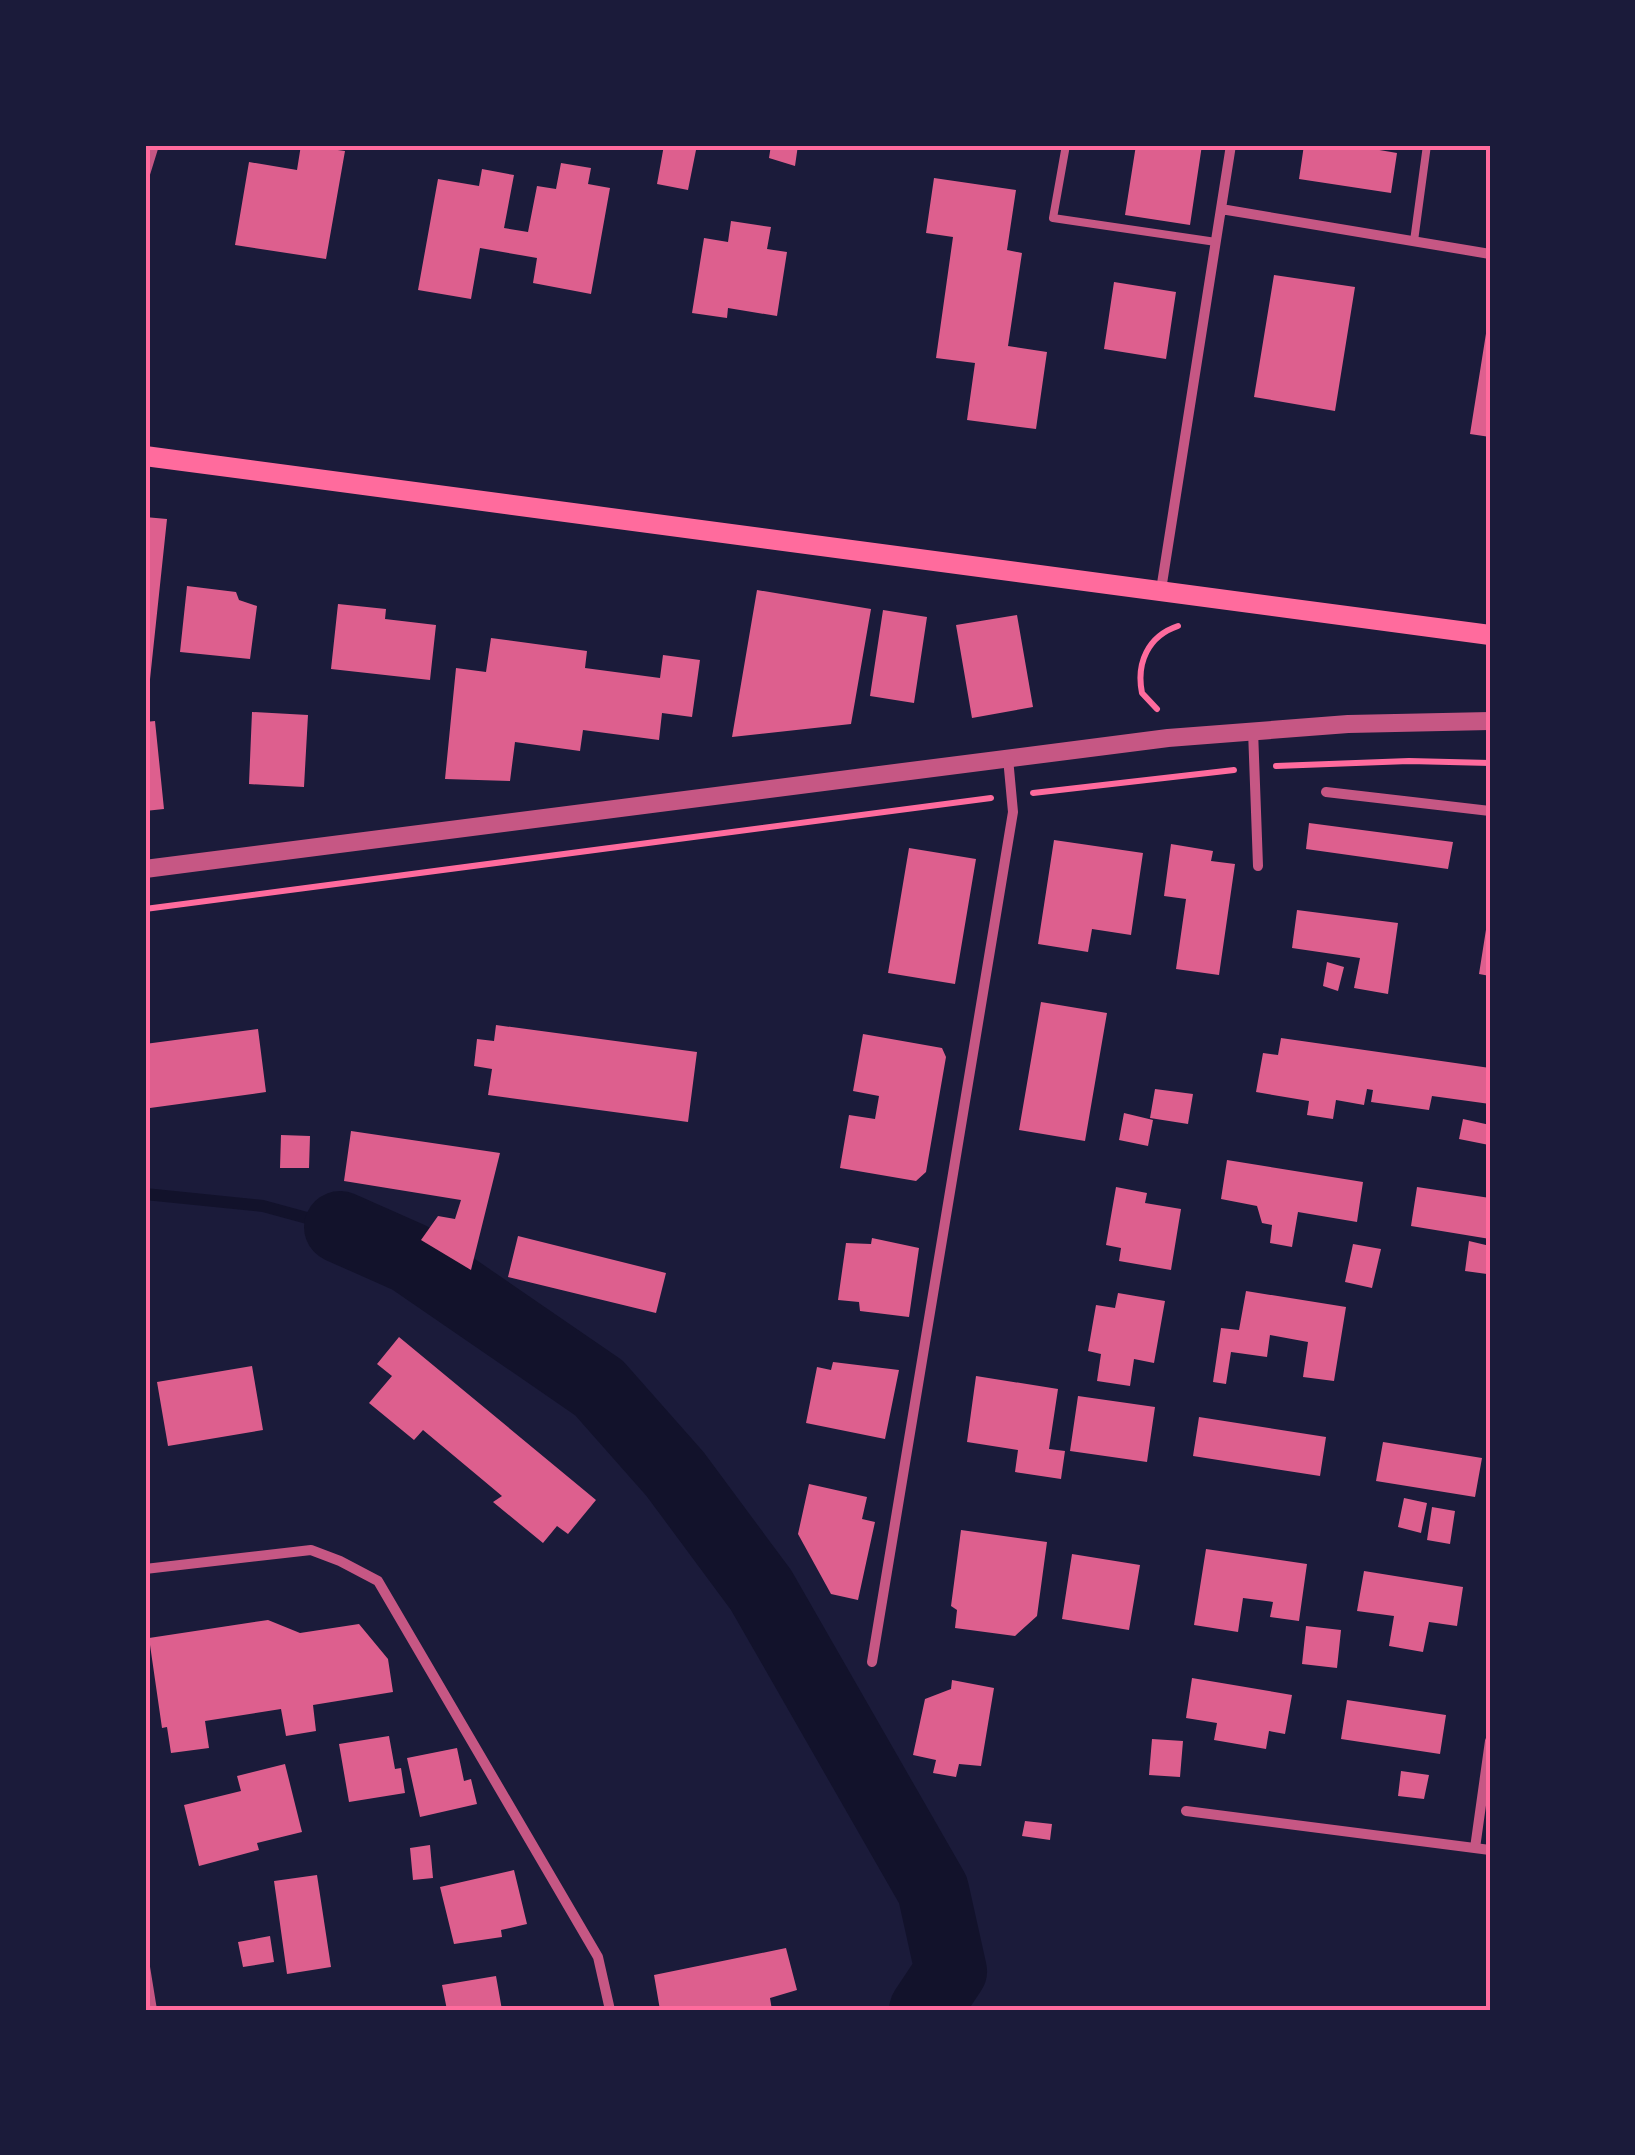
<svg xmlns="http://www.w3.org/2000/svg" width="1635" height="2155" viewBox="0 0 1635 2155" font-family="Cabin,sans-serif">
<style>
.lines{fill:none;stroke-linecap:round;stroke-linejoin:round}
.stream{stroke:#12122b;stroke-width:12}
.river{stroke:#12122b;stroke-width:72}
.building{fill:#dd5f8e}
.path{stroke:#ff6b9d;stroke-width:6}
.service{stroke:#c65784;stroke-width:8}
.minor{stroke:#c65784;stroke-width:10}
.tertiary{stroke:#c65784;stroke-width:18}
.secondary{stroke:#ff6b9d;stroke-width:20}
.neatline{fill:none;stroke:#ff6b9d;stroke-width:4}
</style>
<rect width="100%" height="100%" fill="#1b1b3a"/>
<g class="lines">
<path class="stream" d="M145,1194L263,1206L340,1227"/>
<path class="river" d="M340,1227L410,1258L599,1388L675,1474L761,1590L933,1890L951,1971L925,2010"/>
</g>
<path class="building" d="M301,145L345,151L326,259L235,245L249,162L297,170Z
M664,145H697L688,190L657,184Z
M771,145H798L795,166L769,158Z
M1136,145H1202L1190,225L1125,215Z
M1304,145H1350L1397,153L1391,193L1299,179Z
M561,163L591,168L588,184L610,188L591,294L533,283L537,258L480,248L471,299L418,290L438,179L479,186L482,169L514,175L504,228L528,232L537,186L556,189Z
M934,178L1016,190L1007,250L1022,253L1008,346L1047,352L1036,429L967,420L975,363L936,358L953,237L926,233Z
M731,221L771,227L767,249L787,252L777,316L728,308L727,318L692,313L704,238L728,242Z
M1274,275L1355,287L1335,411L1254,397Z
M1114,282L1176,292L1166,359L1104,349Z
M1488,321L1490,322V437L1470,434Z
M145,517L167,519L148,698H145Z
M187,586L236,592L239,600L257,606L250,659L180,652Z
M757,590L871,609L851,724L732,737Z
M338,604L386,609L385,619L436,625L430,680L331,669Z
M883,610L927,617L914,703L870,696Z
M1017,615L1033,707L972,718L956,625Z
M491,638L587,651L585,668L660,678L663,655L700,660L692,717L662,713L659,740L583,730L580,751L515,742L510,781L445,779L456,668L486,672Z
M252,712L308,715L304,787L249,784Z
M155,721L164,809L145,811V722Z
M1309,823L1453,842L1448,869L1306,849Z
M1054,840L1143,853L1131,935L1092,929L1088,952L1038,944Z
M1171,844L1213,851L1211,861L1235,864L1219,975L1176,969L1186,899L1164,896Z
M909,848L976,859L955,984L888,973Z
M1297,910L1398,923L1388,994L1354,988L1360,958L1292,948Z
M1488,917H1490V976L1479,974Z
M1327,962L1344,967L1338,991L1323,986Z
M1041,1002L1107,1013L1085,1141L1019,1130Z
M496,1025L697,1052L688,1122L488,1095L492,1069L474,1066L477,1039L494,1041Z
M258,1029L266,1092L150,1108L145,1044Z
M863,1034L942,1048L946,1057L926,1172L916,1181L840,1168L849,1115L875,1119L879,1096L853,1091Z
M1281,1038L1490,1068V1104L1432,1096L1429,1110L1371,1102L1373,1090L1367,1089L1364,1105L1336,1100L1333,1119L1307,1115L1309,1101L1256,1092L1263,1053L1278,1055Z
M1155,1089L1193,1094L1188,1124L1150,1118Z
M1124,1113L1153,1120L1148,1146L1119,1140Z
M1463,1119L1490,1125L1489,1145L1459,1139Z
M351,1131L500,1153L471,1270L421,1240L438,1216L455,1219L461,1200L344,1181Z
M281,1135L310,1136L309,1168H280Z
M1227,1160L1363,1182L1357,1222L1298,1212L1292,1247L1270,1243L1272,1225L1262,1223L1257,1206L1221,1199Z
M1116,1187L1147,1193L1145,1203L1181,1209L1171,1270L1119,1261L1121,1248L1106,1245Z
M1417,1187L1490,1198V1239L1411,1226Z
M518,1236L666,1273L656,1313L508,1277Z
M872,1238L919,1248L909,1317L860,1311L859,1302L838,1300L846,1243L871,1244Z
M1469,1241L1490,1246L1487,1274L1465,1271Z
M1353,1244L1381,1249L1372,1288L1345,1282Z
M1246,1291L1346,1307L1334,1381L1303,1377L1308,1342L1270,1335L1267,1357L1231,1352L1226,1384L1213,1382L1221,1328L1239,1330Z
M1118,1293L1165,1301L1154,1363L1134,1359L1130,1386L1097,1381L1101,1354L1088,1351L1096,1305L1115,1308Z
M399,1337L596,1500L568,1534L557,1526L543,1543L493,1502L502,1496L423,1430L414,1440L369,1403L392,1376L377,1364Z
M833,1362L899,1370L885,1439L806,1423L817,1367L831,1370Z
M252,1366L263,1430L168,1446L157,1382Z
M976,1376L1058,1389L1049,1449L1065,1451L1061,1479L1015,1472L1018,1450L967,1442Z
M1078,1396L1155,1407L1147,1462L1070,1451Z
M1199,1417L1326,1437L1320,1476L1193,1456Z
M1383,1442L1482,1458L1475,1497L1376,1481Z
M809,1484L867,1497L862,1519L875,1522L858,1600L831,1594L798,1534Z
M1404,1498L1427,1503L1421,1533L1398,1527Z
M1432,1507L1455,1511L1450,1544L1427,1540Z
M961,1530L1047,1542L1037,1616L1015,1636L955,1628L957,1610L951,1606Z
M1206,1549L1307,1564L1299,1621L1270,1617L1273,1602L1243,1598L1238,1632L1194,1625Z
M1072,1554L1140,1565L1129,1630L1062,1619Z
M1364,1571L1463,1587L1457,1626L1429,1622L1423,1652L1389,1646L1394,1616L1357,1611Z
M268,1620L300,1633L359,1624L388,1659L393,1692L313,1705L316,1731L286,1736L281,1709L205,1721L209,1748L171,1753L167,1727L162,1728L149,1638Z
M1306,1626L1341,1630L1337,1668L1302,1664Z
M1192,1678L1292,1695L1285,1734L1269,1731L1266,1749L1214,1740L1217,1723L1186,1718Z
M952,1680L994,1688L981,1766L959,1764L956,1777L933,1773L936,1760L913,1755L925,1699L951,1689Z
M1347,1700L1446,1715L1440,1754L1341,1739Z
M389,1736L395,1769L401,1768L405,1793L349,1802L339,1744Z
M1152,1739L1183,1741L1180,1777L1149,1775Z
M457,1748L464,1781L471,1779L477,1804L420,1817L407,1758Z
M285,1764L302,1832L257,1843L259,1850L199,1866L184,1805L241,1791L237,1776Z
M1401,1771L1429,1775L1424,1799L1398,1796Z
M1025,1821L1052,1824L1050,1840L1022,1836Z
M430,1845L433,1878L413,1880L410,1848Z
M514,1870L527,1924L501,1930L502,1937L454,1944L440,1887Z
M317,1875L331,1967L287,1974L274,1881Z
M270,1936L274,1962L243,1967L238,1942Z
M786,1948L797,1990L770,1998L772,2010H660L654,1975Z
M496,1976L502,2010H447L442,1985Z"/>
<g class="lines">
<path class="path" d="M1157,709L1142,693C1136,663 1148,636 1178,626
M1276,766L1409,761L1490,763
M1033,793L1234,770
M145,909L991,798"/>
<path class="service" d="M1066,145L1053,218L1216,242
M1414,241L1427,145"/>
<path class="minor" d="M145,174L154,145
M1221,209L1490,254
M1161,590L1231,145
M1253,730L1258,866
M1326,792L1490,811
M145,1569L311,1550L340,1561L378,1581L598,1957L610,2010
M872,1662L1013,812L1008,758
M1186,1811L1490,1850
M1475,1848L1490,1741
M145,1967L152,2010"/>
<path class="tertiary" d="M145,869L1168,738L1348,724L1490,721"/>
<path class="secondary" d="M145,456L1490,635"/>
</g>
<rect width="1635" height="2155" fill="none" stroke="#1b1b3a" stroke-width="295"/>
<rect x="148" y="148" width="1340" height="1860" class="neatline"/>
</svg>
